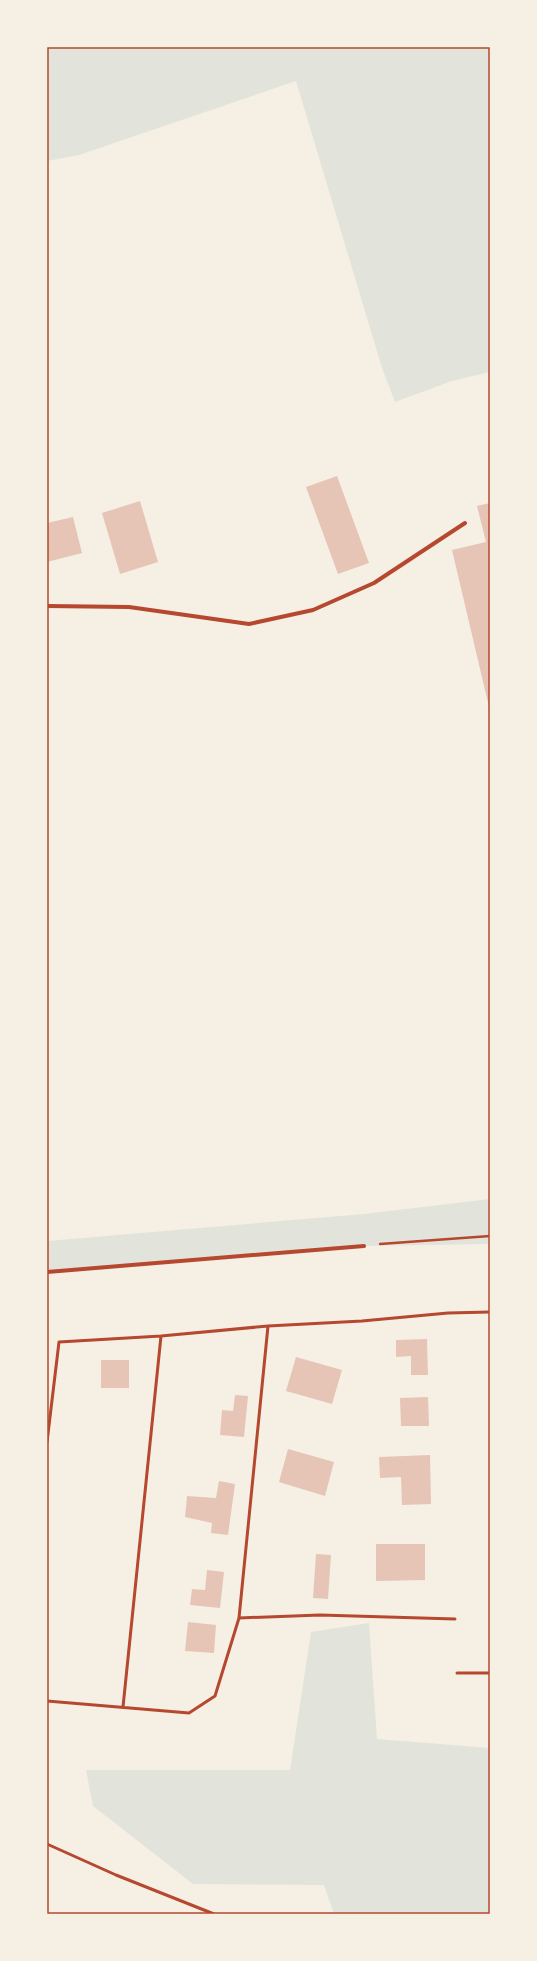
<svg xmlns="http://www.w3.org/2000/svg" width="537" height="1961" viewBox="0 0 537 1961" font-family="'Work Sans',sans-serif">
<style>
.green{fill:#e2e4dc}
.building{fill:#e6c5b7}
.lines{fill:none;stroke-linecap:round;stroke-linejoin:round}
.path{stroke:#b5482f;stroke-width:2.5}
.service{stroke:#b5482f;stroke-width:3}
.minor{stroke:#b5482f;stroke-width:4}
.neatline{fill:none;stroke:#b5482f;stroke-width:1.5}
</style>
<rect width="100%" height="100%" fill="#f6efe4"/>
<path class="green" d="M47,47H489L490,372L452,381L395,402L382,368L296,81L79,155L47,161Z
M490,1199V1244L363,1246L47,1272V1241L364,1214Z
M369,1623L377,1739L490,1748V1914H334L324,1885L193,1884L93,1806L86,1770H290L311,1632Z"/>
<path class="building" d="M337,476L369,563L338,574L306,487Z
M140,501L158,562L120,574L102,513Z
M490,503V707H489L452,550L486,542L477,506Z
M73,517L82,553L47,562V523Z
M427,1339L428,1375H411V1356L396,1357V1340Z
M296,1357L342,1370L332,1404L286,1391Z
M101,1360H129V1388H101Z
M235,1395L248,1396L244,1437L220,1435L222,1410L233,1411Z
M428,1397L429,1426H401L400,1398Z
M288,1449L334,1462L325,1496L279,1482Z
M430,1455L431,1504L402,1505L401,1477L380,1478L379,1457Z
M219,1481L235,1484L228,1535L211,1533L212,1523L185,1517L187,1496L216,1498Z
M376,1544H425V1580L376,1581Z
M316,1554L331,1555L328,1599L313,1598Z
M207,1570L224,1572L220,1608L190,1605L192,1589L205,1590Z
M188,1622L216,1625L214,1653L185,1651Z"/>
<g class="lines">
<path class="path" d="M380,1244L490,1236"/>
<path class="service" d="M47,1442L59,1342L161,1336L268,1326L362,1321L448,1313L490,1312
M239,1618L320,1615L455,1619
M457,1673H490
M47,1701L189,1713L215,1696L239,1618L268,1326
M123,1707L161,1336
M47,1844L116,1875L214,1914"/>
<path class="minor" d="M47,606L129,607L249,624L313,610L374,583L465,523
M47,1272L364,1246"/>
</g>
<rect width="537" height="1961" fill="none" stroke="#f6efe4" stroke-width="96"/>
<rect x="48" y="48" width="441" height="1865" class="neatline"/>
</svg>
